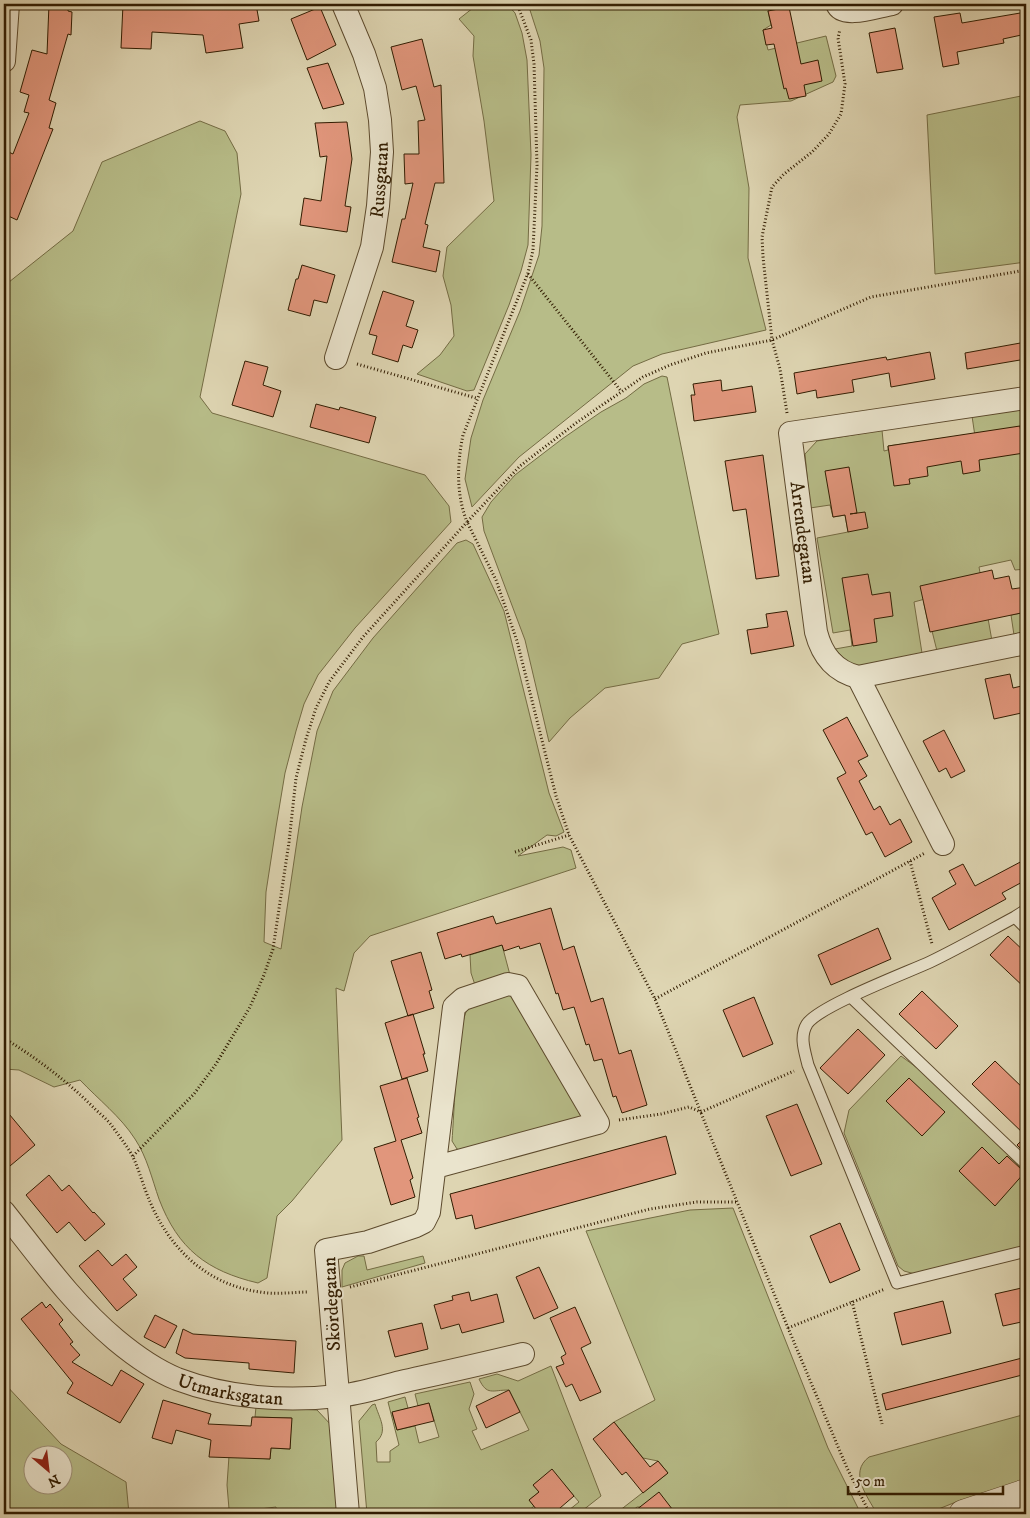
<svg xmlns="http://www.w3.org/2000/svg" width="1030" height="1518" viewBox="0 0 1030 1518" font-family="'IM FELL DW Pica',serif">
<style>
.green{fill:#b7bc88;stroke:#746c44;fill-rule:evenodd}
.building{fill:#e1967c;stroke:#311c01}
.lines{fill:none;stroke-linecap:round;stroke-linejoin:round}
.service-casing{stroke:#5c4a2d;stroke-width:13}
.minor-casing{stroke:#5c4a2d;stroke-width:24}
.tertiary-casing{stroke:#5c4a2d;stroke-width:29}
.path{stroke:#311c01;stroke-width:3;stroke-dasharray:1 2.5;stroke-linecap:butt}
.service{stroke:#eae4cd;stroke-width:11}
.minor{stroke:#eae4cd;stroke-width:22}
.tertiary{stroke:#eae4cd;stroke-width:28}
.labels{text-anchor:middle;dominant-baseline:central;stroke-width:4;stroke-linejoin:round;paint-order:stroke}
.street-label{font-size:19px;fill:#311c01;stroke:#eae4cd}
</style>
<rect width="100%" height="100%" fill="#ded5b2"/>
<filter id="stains"><feTurbulence type="fractalNoise" baseFrequency=".004" numOctaves="4"/><feColorMatrix values="0 0 0 0 .2 0 0 0 0 .09 0 0 0 0 .02 0 0 0 .5 -.17"/></filter>
<radialGradient id="worn" r=".72"><stop offset=".6" stop-color="#630" stop-opacity="0"/><stop offset="1" stop-color="#630" stop-opacity=".3"/></radialGradient>
<path class="green" d="M478,4H507L515,13L522,33L527,60L531,155L528,245L521,271L509,305L474,390L467,391L417,374L440,355L454,336L451,305L443,276L447,247L494,201L484,121L473,56L474,36L459,19Z
M528,4H770L768,11L771,25L763,30L768,50L826,36L836,76L833,82L791,101L740,105L737,117L749,188L748,258L766,330L662,354L633,366L519,457L472,507L465,479L471,438L483,400L520,311L539,255L542,226L544,68L540,41Z
M1026,95V262L935,274L927,115Z
M200,121L225,131L237,153L241,194L200,397L212,413L425,475L449,506L451,522L355,628L318,675L304,704L296,731L285,773L276,827L266,892L264,942L281,949L302,807L317,731L333,691L373,638L457,543L466,540L473,544L504,611L549,793L564,832L556,836L547,835L518,856L563,847L571,850L576,868L370,936L354,953L344,991L336,988L342,1140L292,1201L277,1216L267,1278L258,1283C207,1271 178,1249 159,1199C152,1179 147,1157 135,1139C121,1117 98,1099 80,1080L54,1087L19,1070L4,1069V286L73,231L102,162Z
M662,376L667,377L719,634L682,644L659,678L605,688L570,718L549,742L525,640L484,531L482,517L491,502L515,475L562,439L601,412L626,398L644,384Z
M1026,409V569L1015,570L1011,560L979,567L992,641L937,651L932,631H930L924,604L925,599L914,602L922,653L853,667L835,649L852,646L850,630L833,633L817,538L848,532L845,515L833,517L830,505L810,508L805,454L817,441L882,430L884,451L888,450V446L945,438L977,450L972,416Z
M1026,612V633L1014,635L1011,615Z
M502,945L510,975L475,985L471,973L470,955Z
M509,994L515,995L581,1115L578,1119L463,1151L457,1149L452,1141C454,1116 457,1024 468,1008Z
M901,1056L920,1070L1026,1172V1247L915,1274L904,1271L898,1266L844,1133L849,1110Z
M733,1208L828,1448L861,1514H676L670,1507H637L628,1514H622L619,1511L668,1473L658,1461L643,1458L614,1422L655,1400L586,1231L690,1210Z
M358,1256H364L367,1270L423,1256L425,1263L342,1287V1270L345,1263Z
M551,1366L601,1496L578,1514H564L579,1502L552,1470L533,1485L539,1492L529,1500L534,1506L525,1514H367L359,1421L372,1405L375,1404C379,1418 389,1431 376,1442L377,1462H390V1451L399,1445L388,1402L405,1397L408,1408L392,1413L397,1430L415,1426L419,1443L439,1437L429,1403L418,1406L415,1394L470,1382L474,1394L469,1409L477,1429L472,1431L481,1450L529,1430L509,1390C492,1390 487,1396 479,1379L497,1374L518,1381Z
M4,1383L61,1444L126,1482L129,1514H4ZM32,1456H62V1486H32Z
M256,1407L317,1410L332,1426L341,1514H277L276,1507L236,1512L229,1509L227,1485L229,1456L270,1459L271,1448L290,1449L291,1418L255,1417Z
M1026,1414V1482L965,1500H961L926,1514H877C868,1497 848,1473 869,1457Z"/>
<path class="building" d="M49,4H68V11L72,12L71,35L68,34L49,100L56,103L49,128L53,129L17,220L4,214V150L13,154L29,113L24,112L29,95L20,92L32,50L47,54Z
M123,4L198,6L211,4H256L259,21L239,24L243,48L206,53L203,35L152,32L151,49L121,48Z
M320,7L336,45L307,60L291,19Z
M789,7L801,64L818,60L822,81L804,85L806,96L789,99L786,88L784,89L774,44L766,45L763,30L772,28L768,11Z
M1026,12V34L1003,39L1004,43L957,52L959,64L943,67L934,17L960,13L962,23Z
M895,28L903,69L877,73L869,33Z
M422,39L434,87L441,85L444,183H435L425,224L428,225L423,247L440,251L436,272L392,262L402,219H405L413,183L405,184L404,154H419L418,121L425,120L416,86L402,90L391,47Z
M328,63L344,104L323,109L307,68Z
M347,122L352,159L345,206L351,207L347,232L300,225L304,198L321,201L327,156L320,157L315,123Z
M302,265L335,275L327,303L314,300L310,316L288,310L296,279H298Z
M383,291L414,301L406,326L418,330L412,348L403,345L398,362L372,354L377,336L369,334Z
M1026,342V359L967,369L965,353Z
M930,352L935,379L891,387L889,373L852,380L854,392L817,398L816,390L797,394L794,373L886,357L887,360Z
M245,361L268,367L263,385L281,391L273,417L232,405Z
M721,380L722,391L752,386L756,412L694,421L691,395H695L693,384Z
M316,404L339,410L340,407L376,417L369,443L310,427Z
M1020,426L1024,453L979,460L980,471L963,474L961,461L927,467L928,476L909,479L910,484L894,486L888,446Z
M763,455L779,576L756,579L746,509L733,511L725,461Z
M849,467L857,513L850,514L865,512L868,528L848,532L845,515L833,517L825,471Z
M992,570L994,579L1009,576L1012,589L1026,587V612L930,632L920,586Z
M868,574L872,595L890,592L893,616L874,619L877,642L853,646L842,578Z
M787,611L794,646L751,654L747,630L768,627L766,614Z
M1010,674L1013,688L1026,685V712L994,719L985,679Z
M847,717L868,756L858,761L867,776L859,781L874,810L880,806L890,825L900,819L912,842L885,857L872,832L866,835L837,778L846,773L823,730Z
M944,730L965,771L951,778L946,768L939,772L923,741Z
M1026,859V880L1002,893L1006,899L949,930L932,898L956,884L949,871L963,864L975,886Z
M551,908L563,950L574,946L591,1002L603,998L619,1054L631,1050L647,1105L622,1113L616,1096L613,1097L602,1059L594,1061L589,1044L586,1045L574,1007L563,1010L558,993L556,994L540,943L520,949L519,946L504,951L502,945L462,957L461,954L445,959L437,933L493,916L496,924Z
M878,928L891,959L831,985L818,955Z
M1008,936L1026,953V989L990,955Z
M421,952L432,990L429,991L434,1008L408,1016L391,961Z
M922,991L958,1026L936,1049L899,1014Z
M754,997L773,1044L743,1057L723,1010Z
M413,1014L425,1054H423L428,1071L402,1079L385,1023Z
M858,1029L885,1055L848,1094L820,1068Z
M995,1061L1026,1091V1154L1017,1145L1026,1136L972,1084Z
M407,1078L419,1117L417,1118L422,1133L401,1140L413,1178L410,1180L415,1197L391,1205L374,1148L396,1141L380,1086Z
M909,1078L945,1112L922,1136L886,1101Z
M797,1104L822,1164L791,1176L766,1116Z
M4,1108L35,1145L4,1171Z
M666,1136L676,1174L475,1229L472,1215L456,1219L450,1194Z
M982,1147L999,1164L1007,1156L1021,1169L1026,1171L995,1206L959,1171Z
M49,1175L62,1191L69,1185L93,1213L94,1212L105,1224L85,1241L69,1222L57,1233L26,1195Z
M840,1223L860,1270L830,1283L810,1236Z
M98,1250L112,1266L126,1254L137,1267L123,1279L137,1295L117,1311L79,1266Z
M539,1267L558,1308L534,1319L516,1277Z
M1026,1287V1321L1003,1326L995,1294Z
M469,1292L471,1301L497,1294L504,1322L462,1333L459,1324L441,1329L434,1305L453,1300L452,1296Z
M943,1301L951,1333L902,1345L894,1313Z
M42,1302L46,1308L50,1304L63,1320L59,1324L73,1342L70,1344L80,1355L72,1362L112,1386L121,1370L144,1384L120,1423L67,1393L73,1383L21,1319Z
M575,1307L591,1343L581,1348L601,1392L580,1401L572,1384L566,1387L556,1367L564,1364L561,1357L566,1354L550,1318Z
M155,1315L177,1326L165,1348L144,1337Z
M422,1323L428,1349L395,1357L388,1331Z
M183,1329L193,1334L296,1341L294,1373L249,1369V1363L185,1358L176,1353Z
M1026,1357V1374L886,1410L882,1394Z
M509,1390L520,1412L486,1428L476,1406Z
M163,1400L211,1414L208,1424L251,1426L252,1417L292,1418L290,1449L271,1448L270,1459L209,1457L211,1440L176,1430L172,1444L152,1438Z
M429,1403L434,1421L397,1430L392,1412Z
M614,1422L650,1467L658,1461L668,1473L643,1493L626,1472L622,1475L593,1439Z
M552,1469L574,1496L553,1514H540L529,1500L539,1492L533,1485Z
M659,1492L676,1514H631Z"/>
<g class="lines">
<g class="service-casing">
<path id="service" d="M1026,910L1015,917C987,932 959,948 930,962C906,973 819,1006 807,1024C799,1037 805,1052 808,1065L897,1283L1026,1251
M1015,917L1026,928
M851,997L1026,1164"/>
</g>
<g class="minor-casing">
<g id="minor">
<path d="M837,4C843,19 878,6 892,4"/>
<path d="M4,61L8,4"/>
<path id="s1" d="M336,358L372,247L378,206L382,152L380,120L375,88L364,54L343,4"/>
<path id="s2" d="M1026,398L790,433L816,632C822,655 834,671 858,677L1026,643"/>
<path d="M858,677L943,844"/>
<path id="s3" d="M4,1212C39,1256 73,1304 116,1340C134,1355 155,1370 177,1379C227,1398 285,1402 338,1396C359,1394 380,1387 401,1382C441,1373 482,1364 523,1354"/>
<path d="M348,1514L326,1250L368,1242L416,1226L424,1222L429,1212L454,1007L463,999L508,984L518,986L598,1123L436,1167"/>
</g>
</g>
<g class="tertiary-casing">
<path id="tertiary" d="M963,1514L1026,1493"/>
</g>
<path class="path" d="M528,274L621,391
M357,364L476,398
M787,413L780,369L772,340L763,257L762,237L772,187L784,174L812,152L829,134L841,114L845,84L838,38L840,29
M515,852L569,835
M910,861L932,944
M655,999L925,853
M4,1038C36,1058 66,1080 93,1107C99,1113 107,1119 112,1126C119,1136 128,1147 133,1157C140,1172 144,1189 151,1204C171,1250 208,1285 260,1292C276,1295 293,1292 309,1292
M619,1120L661,1114L689,1107L701,1112L794,1071
M133,1156L194,1094L216,1064L250,1007L264,975L273,949L289,842L296,778L306,739L316,708L329,682L363,637L467,522C456,494 457,464 463,435L528,273L533,250L537,165L534,64L531,40L517,4
M350,1287L650,1209L697,1202H737
M852,1301L882,1424
M788,1328L885,1289
M870,1514L847,1468L788,1328L655,999L569,835L556,796L517,641L496,580L467,522L520,466L576,423L643,377L670,365L706,353L772,340L871,297L1026,270"/>
<use href="#service" class="service"/>
<use href="#minor" class="minor"/>
<use href="#tertiary" class="tertiary"/>
</g>
<g class="labels">
<g class="street-label">
<text stroke="none"><textPath href="#s1" startOffset="184">Russgatan</textPath></text>
<text stroke="none"><textPath href="#s2" startOffset="339">Arrendegatan</textPath></text>
<text transform="translate(332 1304) rotate(-93)">Skördegatan</text>
<text stroke="none"><textPath href="#s3" startOffset="298">Utmarksgatan</textPath></text>
</g>
</g>
<rect width="1030" height="1518" fill="none" stroke="#ded5b2" stroke-width="20"/>
<rect x="5" y="5" width="1020" height="1508" fill="none" stroke="#311c01" stroke-width="2.5"/>
<rect x="10" y="10" width="1010" height="1498" fill="none" stroke="#311c01"/>
<g transform="translate(48 1470) rotate(152)"><circle r="24" fill="#eae4cd" stroke="#a0947b"/>
<path d="M0-4L9 19L0 12L-9 19Z" fill="#8f2418"/>
<text y="-8" font-size="14" font-weight="bold" text-anchor="middle" fill="#311c01">N</text>
</g>
<path d="M848 1486v8h155v-8" fill="none" stroke="#311c01" stroke-width="2.5"/>
<text x="855" y="1486" font-size="15" fill="#311c01" stroke="#eae4cd" stroke-width="4" paint-order="stroke">50 m</text>
<rect width="100%" height="100%" filter="url(#stains)"/>
<rect width="100%" height="100%" fill="url(#worn)"/>
</svg>
